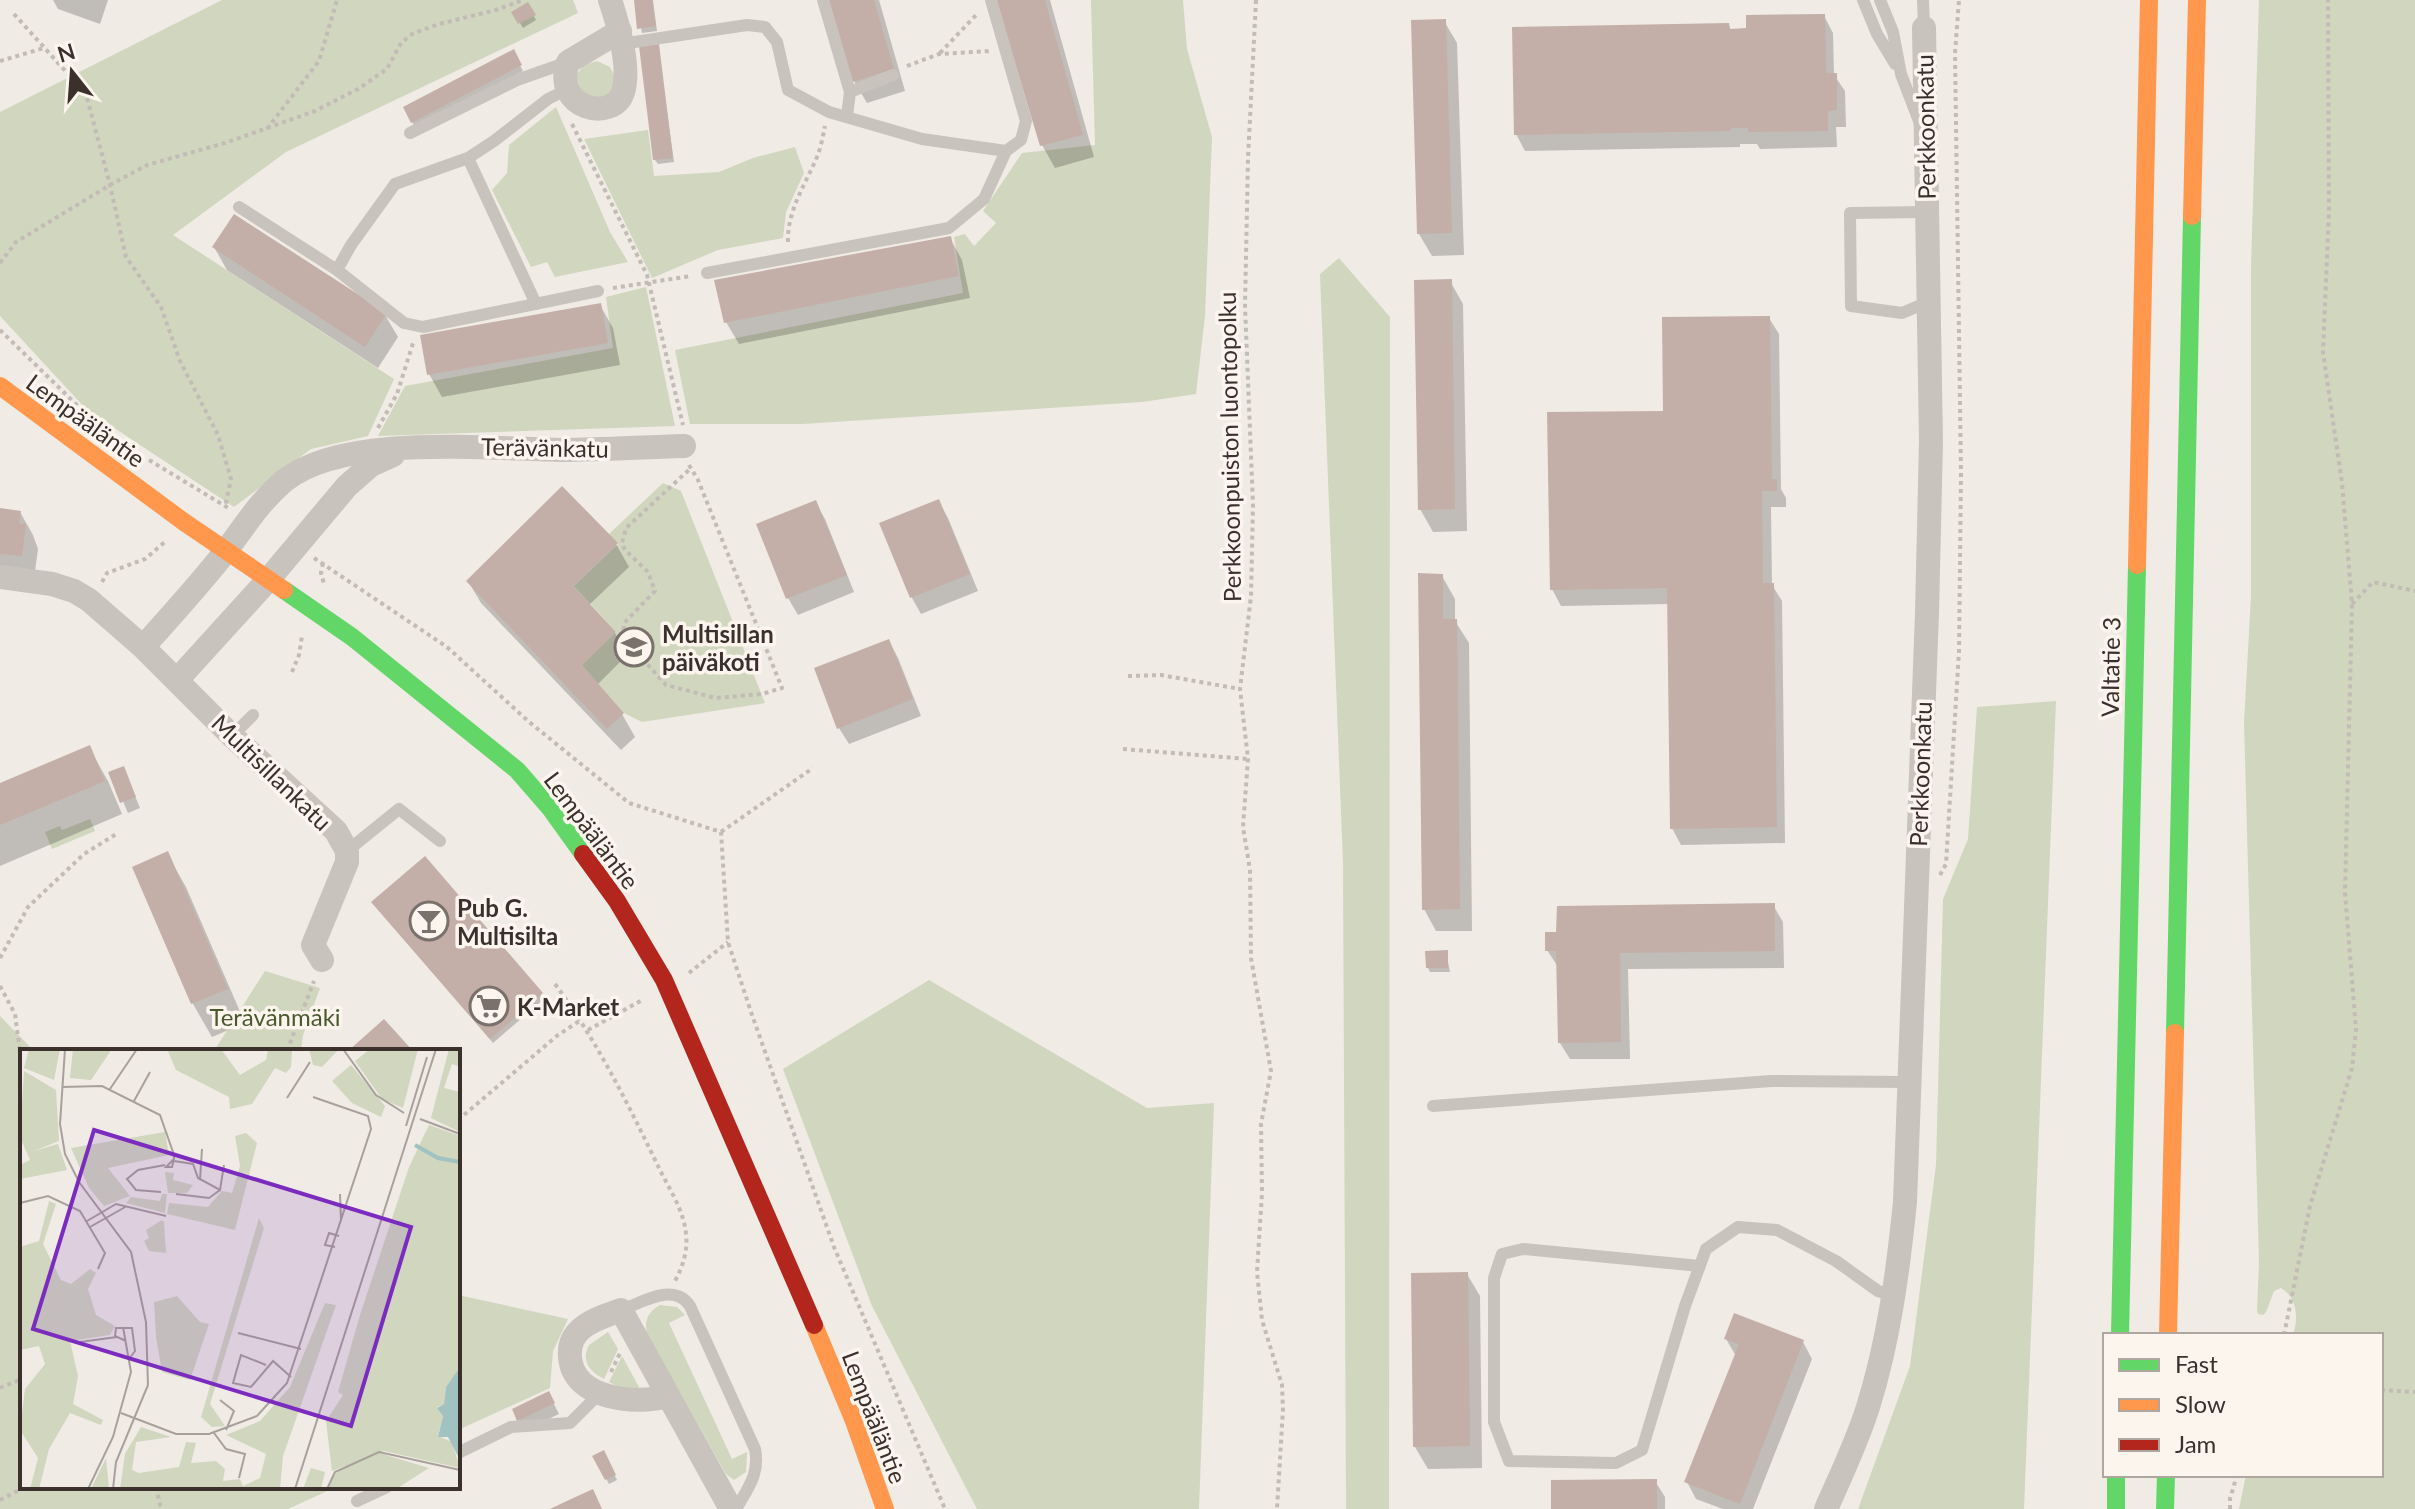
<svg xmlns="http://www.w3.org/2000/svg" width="2415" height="1509" viewBox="0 0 2415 1509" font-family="Lato,sans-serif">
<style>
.green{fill:#d1d6bf}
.shadow{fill:#0003}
.building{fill:#c3afa7}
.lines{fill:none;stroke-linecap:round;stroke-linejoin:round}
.path{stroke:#c2bbb6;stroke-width:4;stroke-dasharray:4 4;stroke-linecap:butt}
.lane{stroke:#c9c3be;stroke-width:12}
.street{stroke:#c9c3be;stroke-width:24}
.fast{stroke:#63d668;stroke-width:18}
.slow{stroke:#ff974d;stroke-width:18}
.jam{stroke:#b3261e;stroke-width:18}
.labels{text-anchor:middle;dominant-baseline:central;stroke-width:7;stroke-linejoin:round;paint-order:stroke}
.street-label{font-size:24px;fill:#3b302b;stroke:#fbf5ee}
.poi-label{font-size:24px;font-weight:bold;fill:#3b302b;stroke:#fbf5ee;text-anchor:start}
.park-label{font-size:24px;fill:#4a5a2e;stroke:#fbf5ee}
.inset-river{fill:none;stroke:#a1c2c1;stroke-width:4}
.inset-road{fill:none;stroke:#a8a09b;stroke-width:2}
.view{fill:#7b2cbf;fill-opacity:0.15;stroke:#7b2cbf;stroke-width:4}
.inset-edge{fill:none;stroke:#3b302b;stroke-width:4}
</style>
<rect width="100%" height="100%" fill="#f0ebe5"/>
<path class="green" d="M222,0H573L578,13L286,152L173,235L394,379L368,436L311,449L234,507L87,410L0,316V112Z
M1091,0H1183L1187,49L1212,137L1205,316L1196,394L1142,402L803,424H690L675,350L963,293L954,237L965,234L974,246L996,223L983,211L1022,153L1095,145Z
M2259,0H2415V1509H2239L2246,1475H2381V1335H2293C2299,1317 2297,1298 2281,1288L2274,1291L2266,1312L2263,1315L2258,1314L2257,1310L2259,1263L2244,723L2251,596V268Z
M597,61L610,67L616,79L608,98L584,99L576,75L584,65Z
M556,107L610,232L628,262L555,277L547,262L531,267L492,190L507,173L509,145Z
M648,130L654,176L719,172L753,158L795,147L804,173L786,212L783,238L718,250L652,278L584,139Z
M1339,258L1390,317L1389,1509H1346L1343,864L1320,274Z
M646,287L675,426L378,436L405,386L613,348L606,297Z
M663,483L681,491L765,703L642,722L624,713L582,665L616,632L574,586L618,544L609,534Z
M2056,701L2024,1509H1858L1910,1366L1936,1165L1943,899L1968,839L1977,707Z
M90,819L95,831L52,849L45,832L60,826L62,830Z
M265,971L320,988L303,1035L301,1051H214Z
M929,980L1147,1108L1214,1103L1199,1509H977L872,1306L783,1069Z
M0,1016L34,1051H22V1487H336L288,1509H0Z
M458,1295L568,1319L553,1351L550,1388L458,1430Z
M660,1305L677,1307L685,1315L669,1323L732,1459L747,1452L746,1472L734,1480L726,1474L647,1334C644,1320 648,1312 660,1305Z
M608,1332L618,1349L604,1379C589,1371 581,1361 589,1345Z
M622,1356L639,1387L636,1390H624L609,1382Z"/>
<path class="shadow" d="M53,0H108L100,24L58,9Z
M636,0H653L657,31L642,33Z
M831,0H879L905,91L867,103L854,81Z
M999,0H1050L1094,157L1055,168L1042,145Z
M528,5L536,20L523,28L514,13Z
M1824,16L1833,33L1834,75L1845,91L1846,127H1836L1837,147L1760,149L1757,144H1740V147L1525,151L1516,134L1728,25L1732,31Z
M1444,21L1457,43L1464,255L1432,256L1419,234Z
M658,46L674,162L658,164L655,160Z
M513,52L523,71L415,127L405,108Z
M950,238L962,260L970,298L739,344L726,322Z
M214,247L385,315L398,337L378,368L227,270Z
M1450,281L1463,304L1467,531L1433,532L1420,509Z
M600,305L613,328L620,365L442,397L429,374Z
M1769,318L1779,334L1781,489L1786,498V507H1771L1772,585L1782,601L1785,843L1681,845L1672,828L1669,604L1561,606L1552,589L1665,413Z
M815,502L825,519L854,592L798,615L788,598L759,525Z
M939,502L948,518L978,591L921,614L912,598L882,524Z
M0,510L20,512L33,535L38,549L34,578L0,569Z
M616,544L629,567L589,605L615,633L627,655L597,685L622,714L635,737L621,750L481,603L468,581Z
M1442,576L1455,599V621L1469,643L1472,931H1436L1424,909Z
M889,641L898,658L921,716L849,744L839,728Z
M89,748L108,781L122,814L0,866V785Z
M124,769L140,808L128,813L111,773Z
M167,854L186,887L245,1023L212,1037L193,1004L134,868Z
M425,859L544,999L493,1043L376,907Z
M1773,905L1783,922L1784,968L1628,969L1630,1059H1570L1560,1043L1558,967L1547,950Z
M1446,952L1450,972H1430L1428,968Z
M1467,1274L1480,1296L1482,1468L1428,1469L1415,1447Z
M1726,1339L1803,1342L1812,1359L1753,1509H1723L1696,1499L1687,1482L1736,1356Z
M549,1394L559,1414L525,1430L519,1420Z
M603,1452L617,1480L609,1484L595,1457Z
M1655,1481L1665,1497V1509H1553Z"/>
<path class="building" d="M634,0H652L656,26L637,29Z
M828,0H874L894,69L852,82Z
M996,0H1045L1083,135L1040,146Z
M528,2L536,15L518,24L511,12Z
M1825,14L1826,73H1837V110L1828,111V131L1748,132V128H1731V131L1514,135L1512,27L1729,23L1730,29L1746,28V15Z
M1446,19L1452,233L1417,234L1411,20Z
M659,44L673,158L653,160L639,46Z
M514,49L522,65L411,123L403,107Z
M234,214L387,313L365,347L212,247Z
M951,236L959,276L724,323L714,280Z
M1452,279L1455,509L1418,510L1414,280Z
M601,303L608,343L427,375L420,335Z
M1770,316L1772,479H1777V491H1762L1763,583H1774L1777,827L1670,829L1667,588L1550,590L1547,412L1663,411L1662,317Z
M562,486L618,543L573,586L616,632L582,665L624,713L607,729L466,581Z
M939,499L970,574L910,598L879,523Z
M816,500L847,575L786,599L756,524Z
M0,508L21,511L19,524H26L22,556L0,554Z
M1418,573L1443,574V619H1457L1460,909L1422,910Z
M889,639L913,699L837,729L814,668Z
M90,745L105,781L0,825V783Z
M124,766L136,797L120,803L108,772Z
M168,851L228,989L191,1004L132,867Z
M425,856L543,993L490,1039L371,902Z
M1775,903V951L1620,953L1621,1042L1558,1043L1556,951H1545V932H1556L1557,906Z
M1448,950V968H1426L1425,951Z
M384,1019L413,1051H348Z
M1468,1272L1470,1446L1413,1447L1411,1273Z
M1734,1313L1804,1340L1740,1504L1684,1482L1739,1344L1724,1339Z
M549,1391L555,1403L517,1421L512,1409Z
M604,1450L616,1475L605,1480L592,1456Z
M1657,1479V1509H1551V1480Z
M593,1489L602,1509H550L569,1500Z"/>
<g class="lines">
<path class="path" d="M1256,0L1248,158L1245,306L1253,505L1251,596L1240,689L1248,759L1243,827L1250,870L1251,958L1271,1071L1261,1124L1262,1193L1257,1272L1262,1320L1282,1385L1283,1409L1277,1509
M14,14L86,94L110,185L126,257L161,307L180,361L218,435L231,479L225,507
M940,53L978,13
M0,61L44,48
M907,66L939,54L991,51
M572,124L647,275L683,425
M267,129L319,61L337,0
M788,242C787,211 805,185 817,157C821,147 823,136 825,126
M0,263L16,242L110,185L147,165L225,143L315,111L358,89L387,69L401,43L412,34L439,24L496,10L523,0
M613,288L691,276
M0,330L84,412
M378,428L397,394L414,340
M149,460L230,509
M689,465L698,480L782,688L762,694L716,698L666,685L623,637L624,623L655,591L648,572L625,550L622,543L626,528L691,468
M314,558L447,647L528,721L629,803L721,832L728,942L751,1012L834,1247L945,1509
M323,563L321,573L324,584
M102,582L107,573L145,559L166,541
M2352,604L2373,582L2415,591
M292,672L299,655L302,636
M1128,676L1161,675L1240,689
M1123,749L1248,759
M721,832L813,768
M1940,875L1946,864L1959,651L1961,473L1955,53L1959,0
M0,958L28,907L84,854L118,833
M689,973L728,942
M555,984C597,1041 627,1102 658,1166C668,1187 684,1210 686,1234C688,1251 683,1266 675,1281
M0,986L15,1014L22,1067
M588,1030L644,999
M287,1051L314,981
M458,1120L558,1035L581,1020
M2284,1335L2310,1206L2352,1068L2356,1030L2345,893L2352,604L2342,483L2323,352L2329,211L2328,0
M611,1372L621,1351
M0,1388L22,1379
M2381,1390L2415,1392
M156,1487L161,1509
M0,1500L25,1487
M2230,1509V1499L2237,1475"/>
<path class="lane" d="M823,0L850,92L847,116
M1863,0L1877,34L1895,64
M1880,0L1893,32L1901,74L1919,121
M1923,0L1924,28
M621,44L747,25L765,27L777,42L788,90L829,112L922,139L1006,151L1021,140L1026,121L991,0
M566,90L548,99L494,141L468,158L395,184L351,245L337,270L404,323L423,327L598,291
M850,92L893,75
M410,133L517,80L568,62
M468,158L536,304
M239,207L337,270
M1927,212L1850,213L1851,306L1902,313L1928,302
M707,273L949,228L984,199L1006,151
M232,736L253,715
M347,851L399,809L440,841
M1433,1106L1771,1081L1909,1082
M1700,1266L1523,1249L1502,1254L1494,1278V1422L1509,1461L1616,1463L1642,1450L1685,1306L1706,1249L1738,1227L1777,1230L1836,1261L1878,1291L1894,1296
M621,1310C643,1302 674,1282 690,1306L755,1449C760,1474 748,1488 736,1509
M458,1453L511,1427L570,1423L601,1392
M357,1501L387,1487"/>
<path class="street" d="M610,0C618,24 631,67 623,92C613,123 552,109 568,62L620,31
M0,577L52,584L74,591L89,600L143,647L232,736L336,831L347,851V862L313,945L322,960
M143,647C171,616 200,584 226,551C244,527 260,501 284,481C344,433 488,449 562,450C603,450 643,447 684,446
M177,680L268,580L347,486L371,465L393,455
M668,1396C637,1405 573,1400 570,1357C569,1346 573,1336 581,1329C592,1319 608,1315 621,1310L731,1509
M1826,1509C1841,1475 1857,1442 1868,1407C1889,1340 1898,1271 1905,1202L1927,613L1931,441L1924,28"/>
<path class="fast" d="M284,590L352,637L517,770L550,808L583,854
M2175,1033L2192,216
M2120,1335L2137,565
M2116,1475V1509
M2165,1509L2166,1475"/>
<path class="slow" d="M2192,216L2197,0
M0,386L184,522L284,590
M2137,565L2149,0
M814,1325L854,1421L885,1509
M2168,1335L2175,1033"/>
<path class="jam" d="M583,854L617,901L664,980L814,1325"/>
</g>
<defs>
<g id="school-ring" transform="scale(2)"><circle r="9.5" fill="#fbf5ee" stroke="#7a716c" stroke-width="1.5"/><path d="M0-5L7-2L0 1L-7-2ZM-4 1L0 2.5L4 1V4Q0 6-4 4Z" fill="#7a716c"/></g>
<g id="bar-ring" transform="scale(2)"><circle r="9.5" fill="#fbf5ee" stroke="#7a716c" stroke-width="1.5"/><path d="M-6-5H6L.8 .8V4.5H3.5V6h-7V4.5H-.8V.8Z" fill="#7a716c"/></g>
<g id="supermarket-ring" transform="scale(2)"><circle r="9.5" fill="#fbf5ee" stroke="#7a716c" stroke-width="1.5"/><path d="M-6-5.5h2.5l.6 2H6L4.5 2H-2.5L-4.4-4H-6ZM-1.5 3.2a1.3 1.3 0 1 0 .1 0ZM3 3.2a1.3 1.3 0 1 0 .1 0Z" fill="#7a716c"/></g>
</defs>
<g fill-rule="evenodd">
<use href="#school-ring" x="634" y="647"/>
<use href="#bar-ring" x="429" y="921"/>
<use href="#supermarket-ring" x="489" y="1006"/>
</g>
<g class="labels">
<g class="street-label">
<text transform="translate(1925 127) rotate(-91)">Perkkoonkatu</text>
<text transform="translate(86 420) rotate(36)">Lempääläntie</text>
<text transform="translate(545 447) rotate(1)">Terävänkatu</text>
<text transform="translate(1229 447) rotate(-91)">Perkkoonpuiston luontopolku</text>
<text transform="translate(2110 667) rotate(-89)">Valtatie 3</text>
<text transform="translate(272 772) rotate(44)">Multisillankatu</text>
<text transform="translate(1920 774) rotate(-88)">Perkkoonkatu</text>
<text transform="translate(592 830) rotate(53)">Lempääläntie</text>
<text transform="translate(875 1417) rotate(69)">Lempääläntie</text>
</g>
<g class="poi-label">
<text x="662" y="633">Multisillan<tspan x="662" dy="28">päiväkoti</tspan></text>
<text x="457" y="907">Pub G.<tspan x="457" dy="28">Multisilta</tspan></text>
<text x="517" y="1006">K-Market</text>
</g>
<g class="park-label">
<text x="275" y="1016">Terävänmäki</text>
</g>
</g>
<g transform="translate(20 1049)">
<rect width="440" height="440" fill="#f0ebe5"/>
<path d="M9,0H40L34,31L4,19ZM53,0H92L71,31L50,29ZM147,0H201L220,26L246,11L248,0H272L271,18L266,24L255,19L232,55L210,60L209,48L156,21ZM319,0L302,18L293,16L289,0ZM350,0H398L383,59L362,50L335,12ZM429,0H440L438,17L432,15L424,39L440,43V83L411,69ZM331,16L365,57L361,68L332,54L312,32ZM4,22L36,41L39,92L14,102L38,95L47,121L0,130V116L10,111L0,88ZM409,76L440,87V318L426,338L424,355L417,358L423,367L418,387L432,393L440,419L364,402L312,422L306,372L323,346L318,343L340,266L389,118ZM145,83L149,106L88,119L110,147L84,157L69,139L51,99ZM226,84L237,94L215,181L147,165L149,154L188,158L202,142L212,144L220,117L215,87ZM145,123L154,124L153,131L173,136L167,144H148ZM142,145H147L145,164L106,154L111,148L140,152ZM29,152L36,155L23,195L41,231L51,235L70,220L76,224L68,240L76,266L95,277L90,286L50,292L58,327L53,355L83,371L81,376L50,364L29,400L19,440H10L18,409L0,381L5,340L25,315L19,297L0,301V198L19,192ZM239,169L244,179L190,355L205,377L192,378L181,368ZM142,171L144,173L146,204L129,202L124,192L129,189L126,181ZM157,247L180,273L189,275L170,331L142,323L136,288L134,253ZM305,254L316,256L263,407L260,440H100L105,405L121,378L151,388L116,393L112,421L119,424L159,418L166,393L176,394L171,414L196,412L205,420L203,432L220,430L223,437L240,429L246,405L206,386L240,372L270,338ZM359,404L409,419L376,440H308L311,429L328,415ZM86,409L89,440H71ZM291,419L305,423L301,440H283Z" fill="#d1d6bf"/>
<path d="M440,318V408L439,409L428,388H418L423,367L417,359L424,355L426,338Z" fill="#a1c2c1"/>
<path class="inset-river" d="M395,96L418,109L440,113"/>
<path class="inset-road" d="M45,0L40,75L45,105L59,133L111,203L126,273L128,336L96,413L93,440M323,0L356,46L384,64M42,38L82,37L140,66L154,106V110L152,118H146L154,110M90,40L117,0M267,49L290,13M114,52L130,23M400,70L440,85M386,77L407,8M154,112L173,115L178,129L200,141L204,116M180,131L182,100M141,143L116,141L107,130L118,121L145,116M156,145L189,149L200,141M320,145L321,172M0,154L28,147L60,162L85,204L78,220M67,172L96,155L146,167M70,178L107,157M315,198L305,196L309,184L319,187M218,284L281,300M106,292L95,287L96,279H112L115,302L109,310M60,293L97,288M246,316L221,306L213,334L231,338L253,312L271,328M200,351L214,362L206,381M101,364L156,385H189L237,367L267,334L351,80L348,67L293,48M194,384L206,400L225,405L219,429M68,440L93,388L111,323L103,278M275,440L416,0M307,440L315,423L359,403L440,421"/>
<path class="view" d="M74,81L391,178L331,377L13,280Z"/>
<rect width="440" height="440" class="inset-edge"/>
</g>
<rect x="2103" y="1333" width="280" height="144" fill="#fbf5ee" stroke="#aea6a0" stroke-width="2"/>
<rect x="2119" y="1359" width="40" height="12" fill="#63d668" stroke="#aea6a0" stroke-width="2"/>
<text x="2175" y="1373" font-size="24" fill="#3b302b">Fast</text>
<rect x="2119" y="1399" width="40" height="12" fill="#ff974d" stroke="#aea6a0" stroke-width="2"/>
<text x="2175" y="1413" font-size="24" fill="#3b302b">Slow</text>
<rect x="2119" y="1439" width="40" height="12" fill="#b3261e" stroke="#aea6a0" stroke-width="2"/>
<text x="2175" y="1453" font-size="24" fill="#3b302b">Jam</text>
<g transform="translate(72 72) rotate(343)" stroke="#fbf5ee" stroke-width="6" paint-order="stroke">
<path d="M0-6L14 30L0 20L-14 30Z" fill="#3b302b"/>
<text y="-12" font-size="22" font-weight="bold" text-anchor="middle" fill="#3b302b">N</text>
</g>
</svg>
